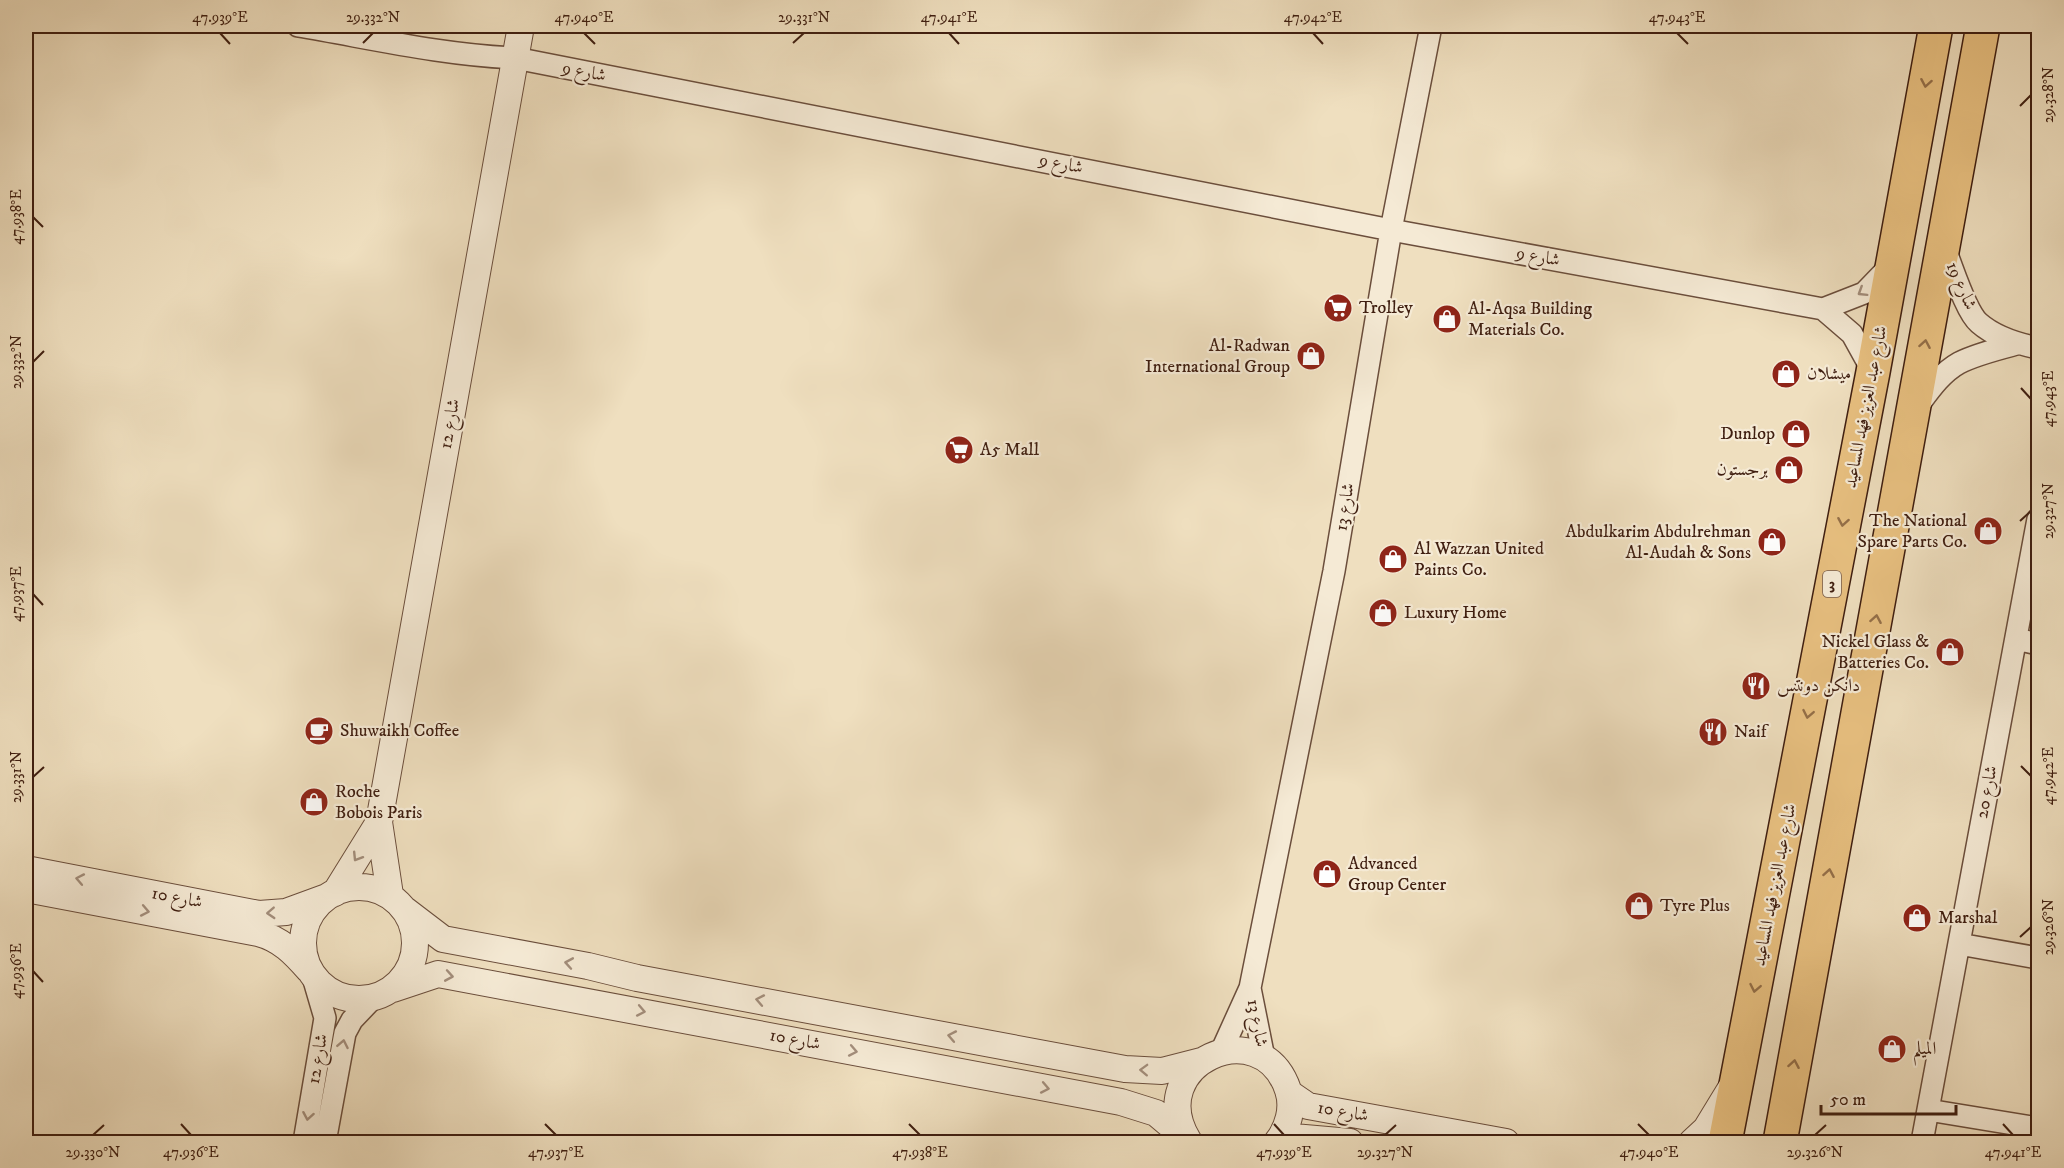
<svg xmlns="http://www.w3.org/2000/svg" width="2064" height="1168" viewBox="0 0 2064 1168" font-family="'IM FELL DW Pica',Amiri,serif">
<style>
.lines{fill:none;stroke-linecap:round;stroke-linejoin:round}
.minor-casing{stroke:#6b4e3c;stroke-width:24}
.tertiary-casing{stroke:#6b4e3c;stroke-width:28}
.primary-casing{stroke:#3f1e10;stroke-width:36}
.minor{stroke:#f5ead5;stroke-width:21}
.tertiary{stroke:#f5ead5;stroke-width:26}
.primary{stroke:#e8c080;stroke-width:33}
.oneway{stroke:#946f48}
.oneway2{stroke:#a38e7c}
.ticks{fill:none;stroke:#3f1e10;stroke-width:2}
.labels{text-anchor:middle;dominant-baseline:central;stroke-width:4.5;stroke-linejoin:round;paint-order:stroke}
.shield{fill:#f5ead5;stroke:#765b4b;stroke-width:1.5}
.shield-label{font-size:16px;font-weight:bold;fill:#3f1e10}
.street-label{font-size:18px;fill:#3f1e10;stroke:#f5ead5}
.poi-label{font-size:18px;fill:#3f1e10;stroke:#f5ead5;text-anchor:start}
.neatline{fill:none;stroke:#3f1e10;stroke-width:2}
.ticks-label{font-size:15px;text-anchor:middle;fill:#3f1e10}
</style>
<rect width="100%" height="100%" fill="#efdfbf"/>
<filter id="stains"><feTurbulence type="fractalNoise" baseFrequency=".00333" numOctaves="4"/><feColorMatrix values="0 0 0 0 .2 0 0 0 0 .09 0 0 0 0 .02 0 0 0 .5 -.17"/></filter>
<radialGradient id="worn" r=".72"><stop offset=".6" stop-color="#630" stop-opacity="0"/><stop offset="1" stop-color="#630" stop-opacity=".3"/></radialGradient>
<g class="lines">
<g class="minor-casing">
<path id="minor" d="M298,26C370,38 442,55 515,58L1391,230L1823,309L1852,334L1873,372
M1944,247C1952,265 1965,311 1979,323C1995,337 2018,344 2038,348
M1823,309L1864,293L1891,265
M1917,407C1929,391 1941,373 1959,363C1977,354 1998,349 2017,344
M2016,639L2038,644
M1959,944L2038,958
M1250,988L1264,1058
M1221,1052L1250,988L1334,571L1391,230L1431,26
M1928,1110L2038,1128
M304,1142L325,1018L313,977
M325,1142L345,1033L352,1020L373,998
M1922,1142L2038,519"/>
</g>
<g class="tertiary-casing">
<path id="tertiary" d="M26,869L259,914L286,912L327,897
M303 943a56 56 0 1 1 112 0a56 56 0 1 1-112 0Z
M26,889L258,933C281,939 294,953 309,970
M335,893L379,822
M390,895L379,822L521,26
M405,910L443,939L588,966L637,978L1125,1069L1162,1071L1201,1061
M393,989L438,974L1121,1102L1156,1113L1188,1140
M1289,1093L1308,1106L1506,1142
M1282,1136L1350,1142
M1188,1140C1142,1064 1261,1010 1288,1090C1294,1108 1288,1128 1277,1142
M1692,1142L1706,1129L1731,1088"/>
</g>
<g class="primary-casing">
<path id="primary" d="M1725,1142L1873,372L1936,26
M1780,1142L1983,26"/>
</g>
<use href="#minor" class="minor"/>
<use href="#tertiary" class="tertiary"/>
<use href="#primary" class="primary"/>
</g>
<defs><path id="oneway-chevron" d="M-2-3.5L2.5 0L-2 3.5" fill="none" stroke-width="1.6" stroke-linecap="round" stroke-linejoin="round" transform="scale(1.5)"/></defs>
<g class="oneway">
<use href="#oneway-chevron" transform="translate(1926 83) rotate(100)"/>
<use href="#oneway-chevron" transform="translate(1925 344) rotate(-80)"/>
<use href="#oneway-chevron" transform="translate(1843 522) rotate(100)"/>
<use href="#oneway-chevron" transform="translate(1876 619) rotate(-80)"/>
<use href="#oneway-chevron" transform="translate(1808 714) rotate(101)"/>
<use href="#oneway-chevron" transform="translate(1829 873) rotate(-80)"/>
<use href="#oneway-chevron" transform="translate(1755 988) rotate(101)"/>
<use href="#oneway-chevron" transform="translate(1794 1064) rotate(-80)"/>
</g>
<g class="oneway2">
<use href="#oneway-chevron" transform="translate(1862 292) rotate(148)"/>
<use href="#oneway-chevron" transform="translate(357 857) rotate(122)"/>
<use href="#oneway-chevron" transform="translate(80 879) rotate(-169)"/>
<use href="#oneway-chevron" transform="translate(145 911) rotate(11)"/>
<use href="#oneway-chevron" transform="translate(271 913) rotate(177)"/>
<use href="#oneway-chevron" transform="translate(569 963) rotate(-170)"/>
<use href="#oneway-chevron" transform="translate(449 976) rotate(10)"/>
<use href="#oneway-chevron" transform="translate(760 1000) rotate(-169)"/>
<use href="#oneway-chevron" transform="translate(641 1011) rotate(11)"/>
<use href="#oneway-chevron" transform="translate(952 1036) rotate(-169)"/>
<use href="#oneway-chevron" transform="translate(343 1044) rotate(-79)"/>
<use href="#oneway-chevron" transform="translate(853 1051) rotate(11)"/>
<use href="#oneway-chevron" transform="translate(1144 1070) rotate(-178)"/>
<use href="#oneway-chevron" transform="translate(1045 1088) rotate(11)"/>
<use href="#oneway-chevron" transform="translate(308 1116) rotate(100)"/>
</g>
<path class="ticks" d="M220,33L230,44M584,33L595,44M949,33L959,44M1313,33L1323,44M1677,33L1688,44M363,43L373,33M793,43L804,33M2020,106L2031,95M33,217L43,227M33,362L44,351M2021,388L2031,399M2020,521L2031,511M33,594L43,605M2021,766L2031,776M33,777L44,767M2020,937L2031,927M33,971L43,982M181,1124L191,1135M545,1124L556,1135M909,1124L920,1135M1274,1124L1284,1135M1638,1124L1649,1135M2003,1124L2013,1135M93,1135L104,1125M1385,1135L1396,1125M1815,1135L1826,1125"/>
<defs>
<g id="supermarket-disc" transform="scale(1.5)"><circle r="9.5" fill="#8f2418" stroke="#f5ead5"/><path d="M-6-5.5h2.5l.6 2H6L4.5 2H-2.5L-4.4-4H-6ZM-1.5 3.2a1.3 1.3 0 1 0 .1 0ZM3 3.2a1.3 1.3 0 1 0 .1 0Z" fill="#fff"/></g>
<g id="shop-disc" transform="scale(1.5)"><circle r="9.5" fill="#8f2418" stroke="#f5ead5"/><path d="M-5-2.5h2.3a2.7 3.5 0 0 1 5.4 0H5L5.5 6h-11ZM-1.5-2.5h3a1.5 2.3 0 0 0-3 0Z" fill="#fff"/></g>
<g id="restaurant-disc" transform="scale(1.5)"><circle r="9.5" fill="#8f2418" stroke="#f5ead5"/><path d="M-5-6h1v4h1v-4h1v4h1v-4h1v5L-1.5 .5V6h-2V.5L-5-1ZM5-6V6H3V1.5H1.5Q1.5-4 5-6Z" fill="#fff"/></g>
<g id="cafe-disc" transform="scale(1.5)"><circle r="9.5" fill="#8f2418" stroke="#f5ead5"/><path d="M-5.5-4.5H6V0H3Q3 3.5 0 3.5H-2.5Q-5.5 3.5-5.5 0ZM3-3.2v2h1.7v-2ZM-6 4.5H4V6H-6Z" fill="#fff"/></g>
</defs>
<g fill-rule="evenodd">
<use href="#supermarket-disc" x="1338" y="308"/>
<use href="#shop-disc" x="1447" y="319"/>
<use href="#shop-disc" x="1311" y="356"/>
<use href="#shop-disc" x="1786" y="374"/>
<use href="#shop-disc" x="1796" y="434"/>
<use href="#supermarket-disc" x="959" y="450"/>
<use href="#shop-disc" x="1789" y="470"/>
<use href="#shop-disc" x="1988" y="531"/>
<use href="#shop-disc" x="1772" y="542"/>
<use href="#shop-disc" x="1393" y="559"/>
<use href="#shop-disc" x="1383" y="613"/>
<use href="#shop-disc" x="1950" y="652"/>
<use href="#restaurant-disc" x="1756" y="686"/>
<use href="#cafe-disc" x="319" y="731"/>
<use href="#restaurant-disc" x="1713" y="732"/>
<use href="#shop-disc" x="314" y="802"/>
<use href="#shop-disc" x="1327" y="874"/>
<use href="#shop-disc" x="1639" y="906"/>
<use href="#shop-disc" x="1917" y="918"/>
<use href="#shop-disc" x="1892" y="1049"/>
</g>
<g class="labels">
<rect class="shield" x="1823" y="571" width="18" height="26" rx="4.5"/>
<g class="shield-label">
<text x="1832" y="584">3</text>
</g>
<g class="street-label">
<text transform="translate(584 72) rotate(11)">شارع 9</text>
<text transform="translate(1061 164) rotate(11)">شارع 9</text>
<text transform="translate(1538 257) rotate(10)">شارع 9</text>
<text transform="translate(1961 286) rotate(66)">شارع 19</text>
<text transform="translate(1866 407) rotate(-79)">شارع عبد العزيز فهد المساعيد</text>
<text transform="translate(450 424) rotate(-80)">شارع 12</text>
<text transform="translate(1345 507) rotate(-81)">شارع 13</text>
<text transform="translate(1987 792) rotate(-79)">شارع 20</text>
<text transform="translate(1775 885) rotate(-79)">شارع عبد العزيز فهد المساعيد</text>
<text transform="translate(177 898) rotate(11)">شارع 10</text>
<text transform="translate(1257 1023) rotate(79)">شارع 13</text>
<text transform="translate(795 1040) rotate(11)">شارع 10</text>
<text transform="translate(318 1059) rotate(-80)">شارع 12</text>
<text transform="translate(1343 1112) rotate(10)">شارع 10</text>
</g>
<g class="poi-label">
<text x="1359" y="308">Trolley</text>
<text x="1468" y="309">Al-Aqsa Building<tspan x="1468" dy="21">Materials Co.</tspan></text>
<text x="1290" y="346" text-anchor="end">Al-Radwan<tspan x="1290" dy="21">International Group</tspan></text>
<text x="1807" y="374">ميشلان</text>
<text x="1775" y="434" text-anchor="end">Dunlop</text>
<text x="980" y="450">A5 Mall</text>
<text x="1768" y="470" text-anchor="end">برجستون</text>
<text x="1967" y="521" text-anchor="end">The National<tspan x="1967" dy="21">Spare Parts Co.</tspan></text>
<text x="1751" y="532" text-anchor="end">Abdulkarim Abdulrehman<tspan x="1751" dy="21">Al-Audah &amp; Sons</tspan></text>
<text x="1414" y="549">Al Wazzan United<tspan x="1414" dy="21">Paints Co.</tspan></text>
<text x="1404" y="613">Luxury Home</text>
<text x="1929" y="642" text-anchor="end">Nickel Glass &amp;<tspan x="1929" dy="21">Batteries Co.</tspan></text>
<text x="1777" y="686">دانكن دونتس</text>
<text x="340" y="731">Shuwaikh Coffee</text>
<text x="1734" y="732">Naif</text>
<text x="335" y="792">Roche<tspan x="335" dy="21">Bobois Paris</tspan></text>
<text x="1348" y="864">Advanced<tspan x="1348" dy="21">Group Center</tspan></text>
<text x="1660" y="906">Tyre Plus</text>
<text x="1938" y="918">Marshal</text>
<text x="1913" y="1049">الميلم</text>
</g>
</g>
<rect width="2064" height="1168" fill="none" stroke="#efdfbf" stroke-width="66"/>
<path d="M1821 1105v9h135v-9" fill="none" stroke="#3f1e10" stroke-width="3"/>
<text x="1830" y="1105" font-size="18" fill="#3f1e10" stroke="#f5ead5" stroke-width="4.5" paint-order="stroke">50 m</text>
<rect x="33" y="33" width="1998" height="1102" class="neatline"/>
<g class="ticks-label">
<text x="220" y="22">47.939°E</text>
<text x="373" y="22">29.332°N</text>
<text x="584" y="22">47.940°E</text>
<text x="804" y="22">29.331°N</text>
<text x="949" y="22">47.941°E</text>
<text x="1313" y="22">47.942°E</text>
<text x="1677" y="22">47.943°E</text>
<text transform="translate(2048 95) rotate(-90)" y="5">29.328°N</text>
<text transform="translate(16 217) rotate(-90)" y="5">47.938°E</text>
<text transform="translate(16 362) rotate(-90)" y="5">29.332°N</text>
<text transform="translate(2048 399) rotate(-90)" y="5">47.943°E</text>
<text transform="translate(2048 511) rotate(-90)" y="5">29.327°N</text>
<text transform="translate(16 594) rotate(-90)" y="5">47.937°E</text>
<text transform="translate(2048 776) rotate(-90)" y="5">47.942°E</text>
<text transform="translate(16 777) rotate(-90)" y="5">29.331°N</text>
<text transform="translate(2048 927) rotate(-90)" y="5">29.326°N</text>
<text transform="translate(16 971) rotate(-90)" y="5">47.936°E</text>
<text x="93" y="1157">29.330°N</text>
<text x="191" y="1157">47.936°E</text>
<text x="556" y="1157">47.937°E</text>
<text x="920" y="1157">47.938°E</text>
<text x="1284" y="1157">47.939°E</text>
<text x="1385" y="1157">29.327°N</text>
<text x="1649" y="1157">47.940°E</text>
<text x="1815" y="1157">29.326°N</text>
<text x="2013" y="1157">47.941°E</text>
</g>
<rect width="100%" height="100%" filter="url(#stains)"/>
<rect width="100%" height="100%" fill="url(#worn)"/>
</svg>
